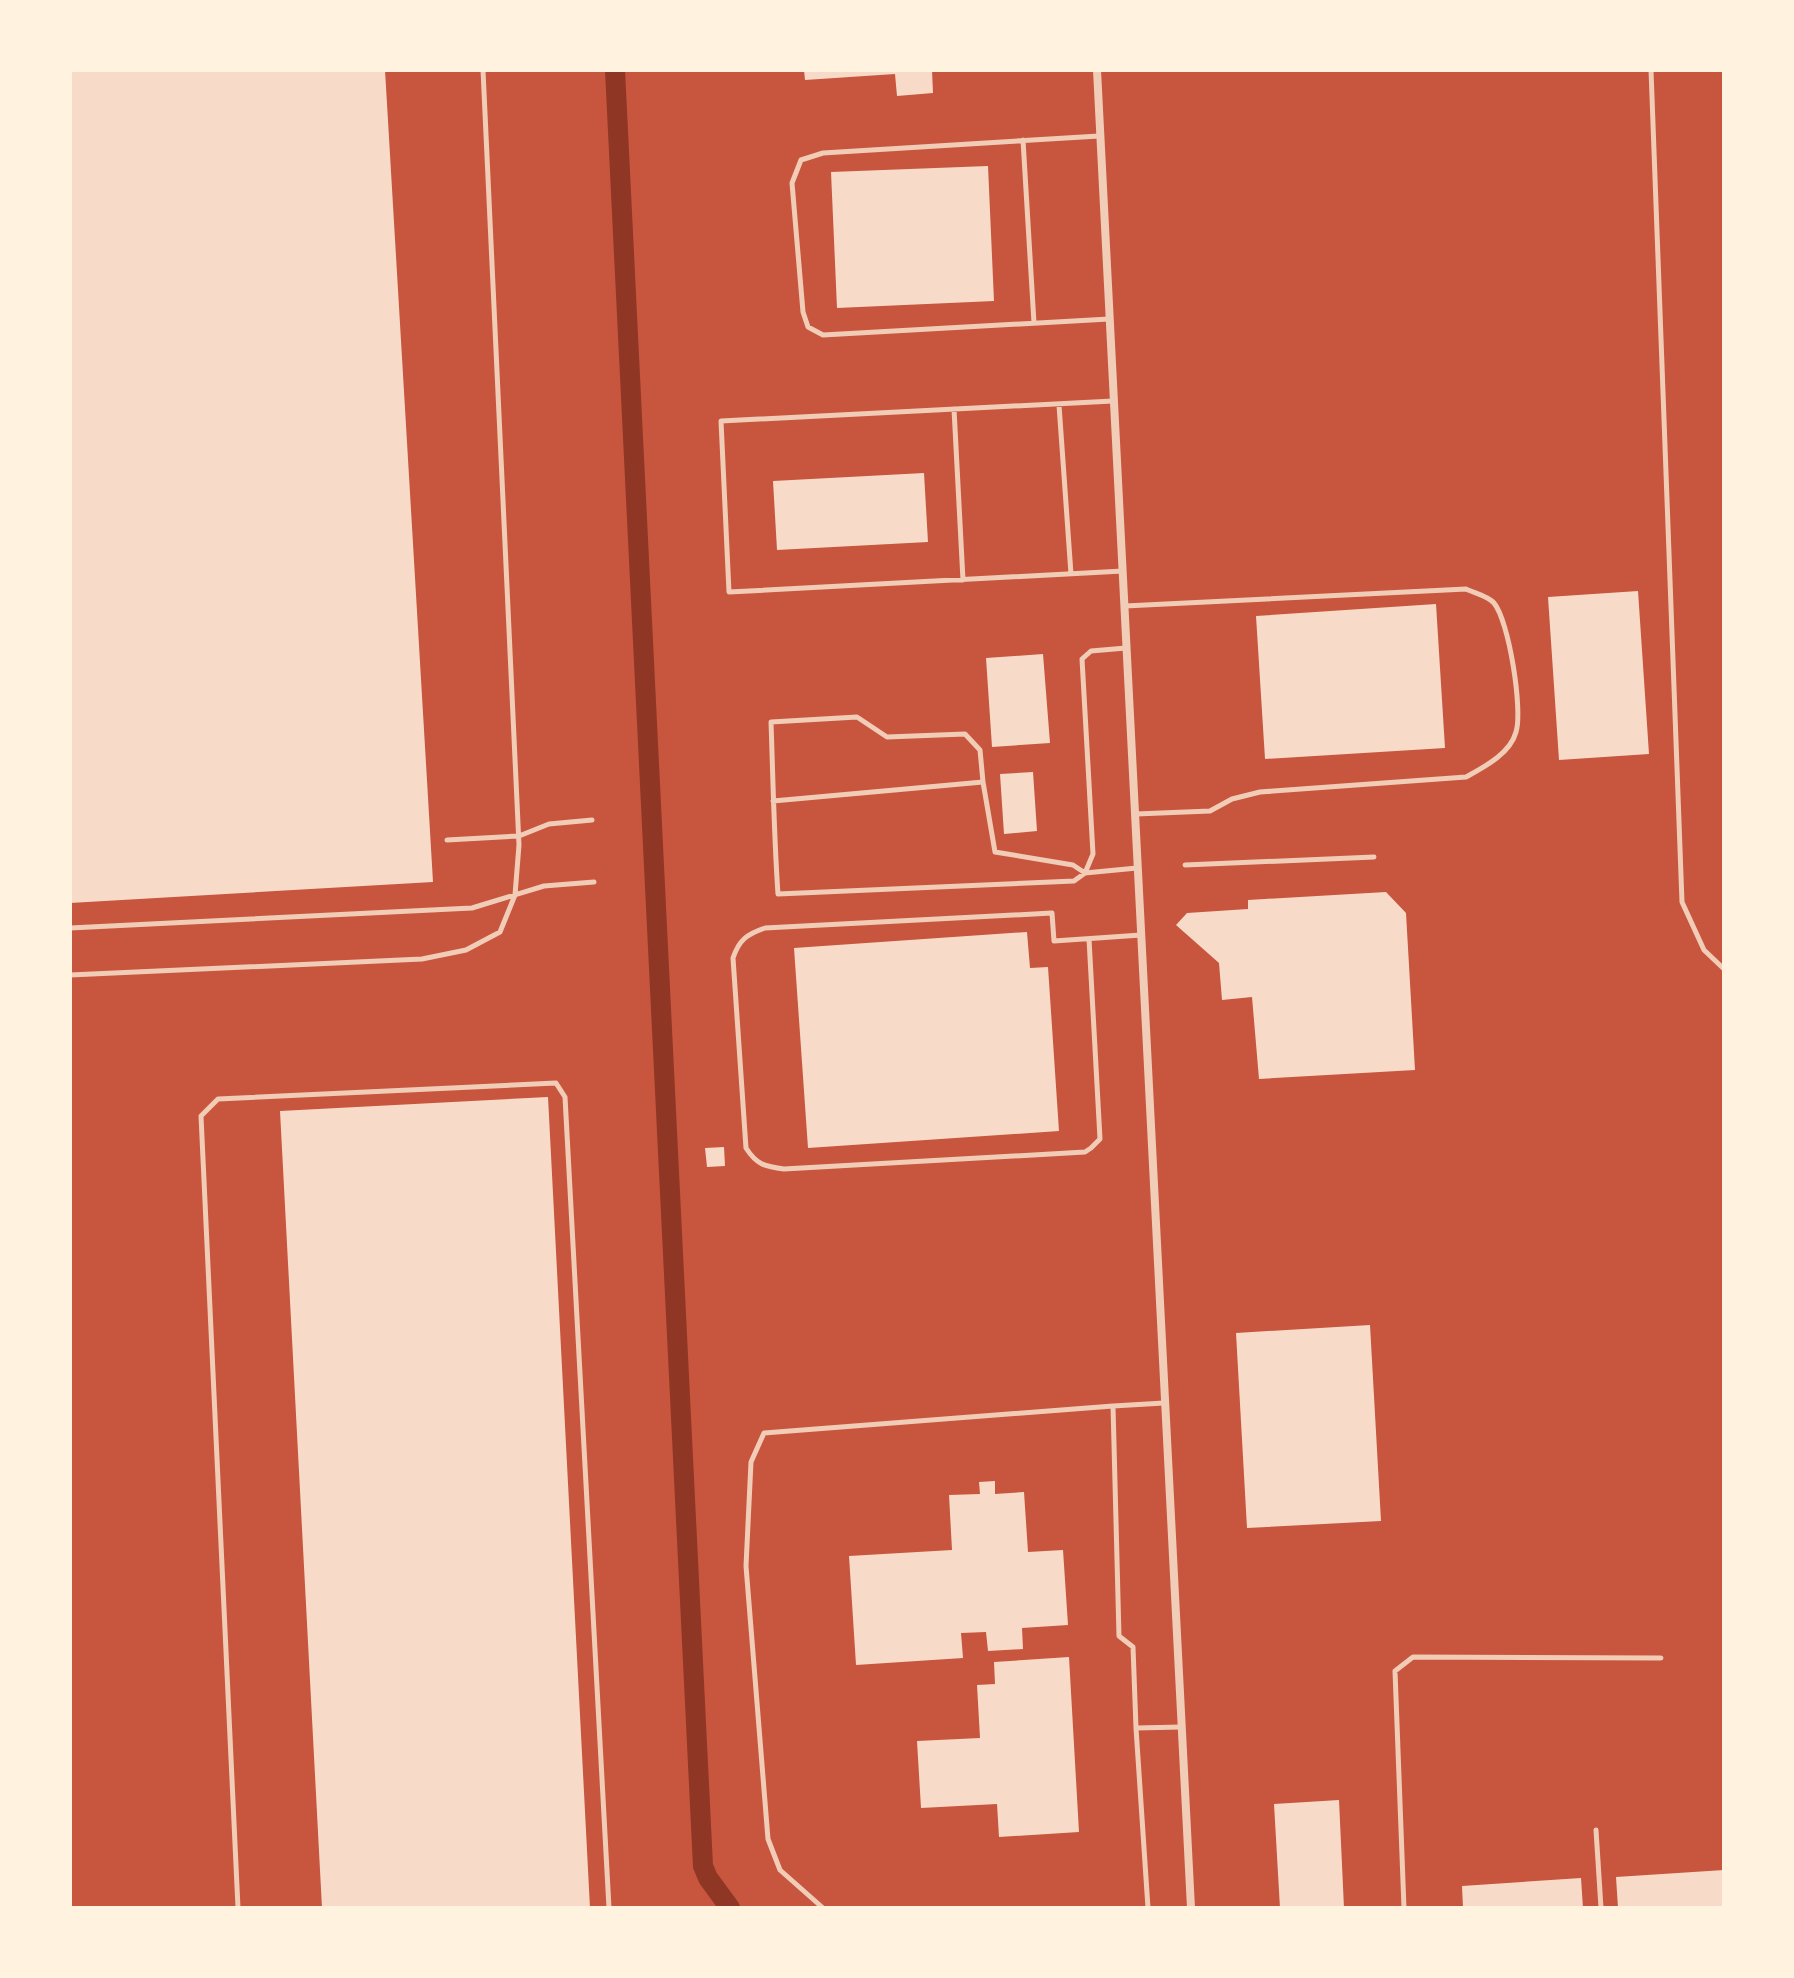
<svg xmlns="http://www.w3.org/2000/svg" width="1794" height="1978" viewBox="0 0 1794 1978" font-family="'Crimson Pro',serif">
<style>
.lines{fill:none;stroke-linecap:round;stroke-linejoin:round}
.canal{stroke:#8f3625;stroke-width:20}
.building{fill:#f7dbc8}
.service{stroke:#f1ccb7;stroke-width:5}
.minor{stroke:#f1ccb7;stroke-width:8}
</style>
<rect width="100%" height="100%" fill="#c8553d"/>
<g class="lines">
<path class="canal" d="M615,70L703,1866L708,1878L730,1908"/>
</g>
<path class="building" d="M70,70H385L433,882L70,903Z
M804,70H932L933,93L897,96L895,74L805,80Z
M988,166L994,301L837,308L831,172Z
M924,473L928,542L777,550L773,481Z
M1638,591L1649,754L1559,760L1548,597Z
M1436,604L1445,748L1265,759L1256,616Z
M1043,654L1050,743L992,747L986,658Z
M1033,772L1037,831L1004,834L1000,774Z
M1386,892L1406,913L1415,1070L1259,1079L1252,997L1222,1000L1219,963L1176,925L1187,913L1248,909V900Z
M1027,932L1030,968L1048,967L1059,1131L808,1148L794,948Z
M548,1097L590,1908H322L280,1111Z
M724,1147L725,1166L707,1167L705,1148Z
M1370,1325L1381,1521L1247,1528L1236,1333Z
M995,1481V1494L1024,1492L1028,1552L1063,1550L1068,1625L1022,1628L1023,1649L988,1651L986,1632L961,1633L963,1658L856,1665L849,1556L952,1550L949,1495L980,1494L979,1482Z
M1069,1657L1079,1832L999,1837L997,1804L921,1808L917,1741L980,1738L977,1685L995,1684L994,1662Z
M1339,1800L1344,1908H1280L1274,1804Z
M1724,1870V1908H1618L1616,1877Z
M1581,1878L1583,1908H1463L1462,1886Z"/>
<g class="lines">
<path class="service" d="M1651,70L1682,902L1704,950L1724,969
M1099,136L823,153L801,160L792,183L803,312L808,327L823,335L1109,319
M1023,140L1034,323
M1113,401L721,421L729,592L1123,571
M1059,405L1071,574
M954,409L963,580
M1125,606L1466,589C1474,593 1488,596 1494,603C1509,621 1523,710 1516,732C1510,754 1484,767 1466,777L1260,792L1232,799L1210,811L1136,814
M983,782L995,852L1073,865L1085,873L1137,868
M773,801L983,782L980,750L965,734L887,737L857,717L771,722C773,779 774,837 778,894L1074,881L1085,873L1093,854L1082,659L1091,651L1126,648
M447,840L519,836L549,824L592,820
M1185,865L1374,857
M70,928L472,908L544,886L594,882
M1089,939L1100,1139L1091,1148L1085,1152L784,1169C764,1166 757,1165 746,1148L733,958C739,940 747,934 765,928L1052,913L1054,941L1141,935
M70,975L422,959L466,950L500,932L515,895L519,845L483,70
M1164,1403L1113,1406L1119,1636L1133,1647L1136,1728L1181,1727
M1136,1728L1148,1908
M1596,1830L1601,1908
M238,1908L201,1116L218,1099L556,1083L565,1097L609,1908
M823,1908L780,1870L768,1839L746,1566L751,1462L764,1433L1113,1406
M1404,1908L1395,1671L1413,1657L1661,1658"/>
<path class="minor" d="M1097,70L1191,1908"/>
</g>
<rect width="1794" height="1978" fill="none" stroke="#fff3e0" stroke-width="144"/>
</svg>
